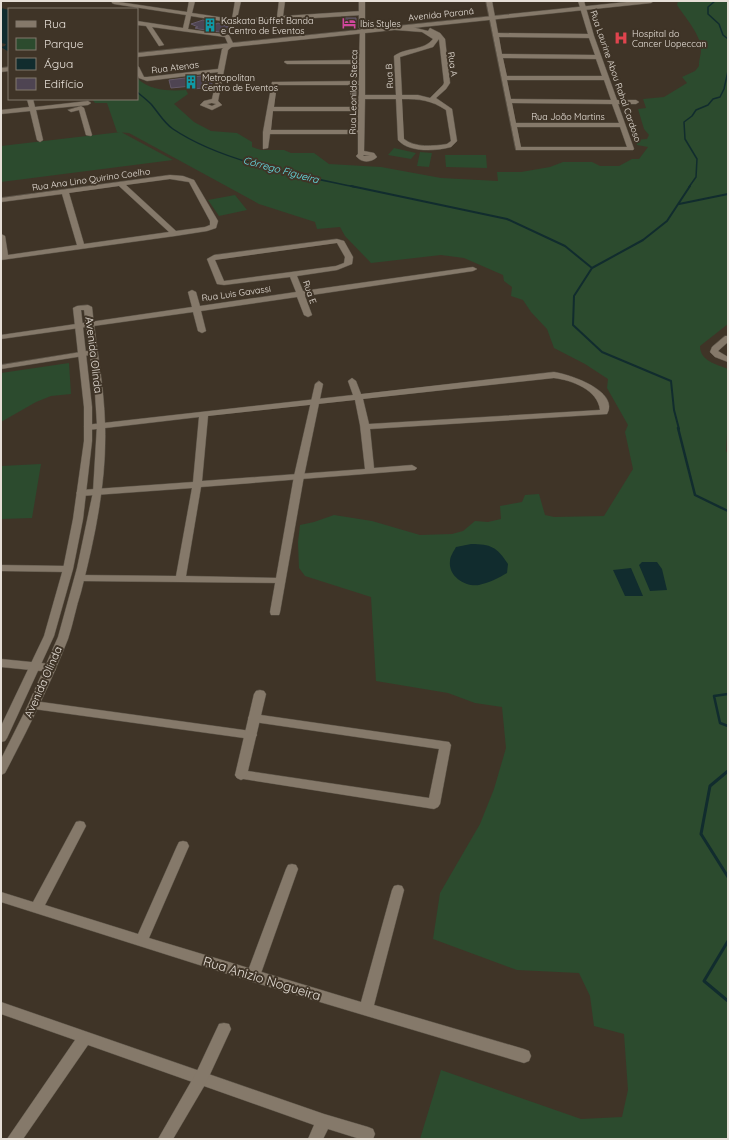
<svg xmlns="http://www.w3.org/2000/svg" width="729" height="1140" viewBox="0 0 729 1140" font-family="Quicksand,sans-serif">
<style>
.green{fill:#2c4b2e}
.water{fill:#112c2e}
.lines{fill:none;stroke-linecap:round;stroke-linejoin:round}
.stream-far3{stroke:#112c2e;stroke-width:1.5}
.stream-far2{stroke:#112c2e;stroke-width:2}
.stream-far1{stroke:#112c2e;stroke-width:2.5}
.stream{stroke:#112c2e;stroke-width:3}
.building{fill:#4e4452;stroke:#645968}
.minor-casing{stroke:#5b5347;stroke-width:1}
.tertiary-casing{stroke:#5b5347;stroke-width:1}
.secondary-casing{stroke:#5b5347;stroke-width:1}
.minor{fill:#85796a;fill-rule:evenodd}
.tertiary{fill:#85796a;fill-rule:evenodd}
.secondary{fill:#85796a;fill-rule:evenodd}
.labels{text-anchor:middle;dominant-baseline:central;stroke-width:4;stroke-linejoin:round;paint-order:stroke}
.far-street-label{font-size:9px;fill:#e6dfd7;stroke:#3f3427}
.far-poi-label{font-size:9px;fill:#e6dfd7;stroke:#3f3427;text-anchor:start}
.far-water-label{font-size:10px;font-style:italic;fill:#68e7ef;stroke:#3f3427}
.street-label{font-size:11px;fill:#e6dfd7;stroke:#3f3427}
.near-street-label{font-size:13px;fill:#e6dfd7;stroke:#3f3427}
</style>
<rect width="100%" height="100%" fill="#3f3427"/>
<path class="green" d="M678,1H728V324L700,346C700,361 716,364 728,369V416L726,451L728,454V1139H420L441,1070L581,1119L622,1117L628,1090L624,1034L594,1026L590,996L579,973L517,970L433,939L440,893L480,824L494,789L506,748L502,707L475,703L448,693L376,681L371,597L305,576L299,568L298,542L300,525L314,522L334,515L372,521L420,535L452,534L463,531L475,521L488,522L501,519L500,506L522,502L525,495L539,494L545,515L554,517L604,516L633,469L625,432L628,425L607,388L608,379L585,364L554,348L547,329L531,312L523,300L511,296L512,287L504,281L503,275L464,258L441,255L371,263L345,236L340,227L317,229L315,222L259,204L129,133L117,132L107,103H95L92,99H137V78C150,91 170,91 186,90L188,94L174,104L194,122L211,131L237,133L252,142V147L261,150H284L291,153H314L329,164L381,167L441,178L498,181L497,172H521L550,167L563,162H592L600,166H619L632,159H639L648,147L637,145L636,140L647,139L649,135L644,129L638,109L646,108L643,99L664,97L687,83L682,77L695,71L699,66C699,58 701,56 701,50C702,36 684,16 677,5Z
M121,132L173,160L1,182V146Z
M394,148L416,153L411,159L388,155Z
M420,152L432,153L429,167L417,166Z
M445,155H486L487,168L446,167Z
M235,195L247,210L219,216L208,200Z
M69,363L71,394L51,396L36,402L1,422V373Z
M41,464L32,518L1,519V466Z"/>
<path class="water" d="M1,8L9,10V52L1,47L5,46L6,44L1,43Z
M471,544C491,544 497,547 508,564L507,573C499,578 488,583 479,585C465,587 448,576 450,561C450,556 454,551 456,547Z
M642,562H657L662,569L667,590L650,591L639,565Z
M631,568L643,596H625L613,570Z"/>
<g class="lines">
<path class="stream-far3" d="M715,1L708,7V14L719,24L723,35L728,39
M137,92C142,96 147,100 151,104C158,112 164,123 173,129C222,162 298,175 355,187
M689,187L696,177L697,159L685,139L684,122L692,116L696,110L708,105L713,99L720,97L724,89L728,71"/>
<path class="stream-far2" d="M351,186L507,219L565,246L592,268L574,296L573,325L602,352L671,381L674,410L679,429
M679,204L728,194
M592,268L643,240L667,221L690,186"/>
<path class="stream-far1" d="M678,428L695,495L728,511
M728,694L714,696L720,723L728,726"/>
<path class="stream" d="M728,771L710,786L701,834L728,877
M728,941L704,981L728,1001"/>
</g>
<path class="building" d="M345,18H356V26H345Z
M203,20L216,24L218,23L231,28L220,32L199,29L195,28L198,27L191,24Z
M209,75L212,83L211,87L194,89L192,86L171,88L169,80Z"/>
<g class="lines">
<g class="minor-casing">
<path id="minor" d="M112,1L187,12L189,1H195L192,13L232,19L235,1H241L237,19L277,17L279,1H285L283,16L362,11L365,13L362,15L234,23L191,16L188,29L229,35L234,45L228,50L218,101L222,105L212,110L200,105L204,101L212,99L218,72L147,81L139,78L137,74V66L139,67L144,77H147L218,69L222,49L228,44L225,37L152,27L164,45L159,46L146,26L137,25V21L183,28L186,15L114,4L112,3ZM212,103L216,104L212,106L207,104Z
M486,1H492L498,33L588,34L578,1H584L594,36L617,100H636L639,102L636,104H618L634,149L633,150H516ZM499,37L589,38L595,55L502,54ZM503,58L596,59L602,76H507ZM507,80H604L611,100L511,99ZM512,103L612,104L619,123H516ZM517,127H620L627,147H521Z
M394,27H412L428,31L430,28L440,33L445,39L450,83L446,89L436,98L452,109L457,141L451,147C436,151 409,153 398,140L396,99H365L364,151L374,153L377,157C371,163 361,163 356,156L358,154V134H270L268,148L263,149V132L272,82L359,81V64H287L284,62L285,61L359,60L360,30L365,31V95H396L394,56C406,47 424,51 433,39L422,32L396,30L394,29ZM435,35L439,39L444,83L443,85L430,98L418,95H402L400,57L433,47L439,39ZM277,85H359L358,107H274ZM402,99C420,99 431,100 446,110L451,141L447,144C434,146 415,148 404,139ZM273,111H358V130H271ZM364,155L370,156H363Z
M27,99H33L35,107L88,101L91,103L88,105L36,110L43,140L40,142L37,140L30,111L1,114V110L29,107Z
M81,106L84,108L92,135L91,136L86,135L79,110L71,112L68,110Z
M170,175L183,176L194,180L218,221L216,228L207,231L175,236L1,260V234L5,236L8,255L77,245L62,194L1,202V198ZM170,179L189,182L210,221V225L205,227L176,231L126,185ZM119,186L169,232L84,244L69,193Z
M337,239L344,241L353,257L352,264L337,270L297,276L303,291L473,267L477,269L473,271L305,296L312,315L308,317L304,315L297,297L201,311L206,331L202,333L198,331L193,312L1,339V335L192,307L188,292L192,290L196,292L200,306L296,292L290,277L224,285L217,284L207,259L214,255ZM337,243L345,257L344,263L336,266L224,281L215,260Z
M725,336H728V342L718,351L728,357V362L715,357L710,352L712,347Z
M93,350H96L97,352L96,354L1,369V365Z
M554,372C569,374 620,391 607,414L370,429L374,468L412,465L417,468L415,470L201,487L186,576L280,578L284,579L285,581L284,583L80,581L75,578L80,575L176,576L192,488L81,496L76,493L81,490L193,482L199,417L88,430L84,427L85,425L353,395L348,381L352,378L356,381L361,394ZM554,378C572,380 598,390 600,410L369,424L363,399ZM355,400L360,425L365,469L202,481L208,416Z
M1,565L68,566L73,569L68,572L1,571Z
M1,659L51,664L55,665L56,668L55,671L51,672L1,667Z
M34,701L251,731L255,732L257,735L255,738L251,739L34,709L30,708L28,705L30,702Z
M254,714L449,742L451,745L440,804L438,807L434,809L237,778L235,775L237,772L241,770L429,798L439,749L254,722L250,721L248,718L250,715Z
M80,821L84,822L86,826L45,905L138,934L177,846L179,842L183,841L187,842L189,846L149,938L361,1002L392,890L394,886L398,885L402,886L404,890L374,1005L524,1049L529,1051L531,1056L529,1061L524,1063L253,982L1,902V892L33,902L76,822Z
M1,1002L324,1114L368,1127L373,1129L375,1134L373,1139H360L328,1129L323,1139H308L314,1125L88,1045L23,1139H7L75,1040L1,1014Z"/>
</g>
<g class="tertiary-casing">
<path id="tertiary" d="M359,1H365V28L362,30L359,28Z
M88,305L92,307C96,346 104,385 105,424C107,481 95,537 81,592C76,607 73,624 68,639C50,685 28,729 5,773L1,775V759L28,705L58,637L77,568L93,492L97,425L94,377L89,352L84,310H81L92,407V441L83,519L73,569L54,636L7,738L5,741L1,742V726L44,636L63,569L73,519L84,441V407L73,308L77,306Z
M319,381L323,384L304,476L280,612L279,615H271L270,612L294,476L315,384Z
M260,690L264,691L266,694L247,775L245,778L241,780L237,778L235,775L254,694L256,691Z
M292,864L296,865L298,869L260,976L258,980L253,982L248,980L246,976L286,869L288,865Z
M224,1023L229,1024L231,1029L206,1083L173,1139H158L196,1073L219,1024Z"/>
</g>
<g class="secondary-casing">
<path id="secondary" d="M636,1H654L651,3L137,57V53Z
M9,67V71L1,72V68Z"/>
</g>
<use href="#minor" class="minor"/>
<use href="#tertiary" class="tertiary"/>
<use href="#secondary" class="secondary"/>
</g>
<defs>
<g id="hotel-bare" transform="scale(1.08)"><path d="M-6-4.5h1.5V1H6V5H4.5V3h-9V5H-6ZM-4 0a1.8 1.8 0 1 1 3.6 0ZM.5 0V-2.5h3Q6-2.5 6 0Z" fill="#d1479c" stroke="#3f3427" stroke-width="2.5" paint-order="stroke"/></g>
<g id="building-bare" transform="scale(1.08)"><path d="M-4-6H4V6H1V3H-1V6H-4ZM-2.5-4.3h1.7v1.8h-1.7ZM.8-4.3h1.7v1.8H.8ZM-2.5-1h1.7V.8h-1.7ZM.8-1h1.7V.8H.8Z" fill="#0f9aa8" stroke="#3f3427" stroke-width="2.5" paint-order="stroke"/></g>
<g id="hospital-bare" transform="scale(1.08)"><path d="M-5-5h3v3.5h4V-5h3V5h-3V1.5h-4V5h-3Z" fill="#e0444e" stroke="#3f3427" stroke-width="2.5" paint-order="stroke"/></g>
</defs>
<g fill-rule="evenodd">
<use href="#hotel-bare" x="349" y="23"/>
<use href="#building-bare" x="210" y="25"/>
<use href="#hospital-bare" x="621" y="38"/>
<use href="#building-bare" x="191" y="82"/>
</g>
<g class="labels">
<g class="far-street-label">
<text transform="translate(441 14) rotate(-6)">Avenida Paraná</text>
<text transform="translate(453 64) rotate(82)">Rua A</text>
<text transform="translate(175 67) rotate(-7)">Rua Atenas</text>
<text transform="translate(389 76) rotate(-93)">Rua B</text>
<text transform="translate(616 76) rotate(71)">Rua Laurine Abou Rahal Cardoso</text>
<text transform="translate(353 92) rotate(-89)">Rua Leonildo Stecca</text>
<text x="568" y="116">Rua João Martins</text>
<text transform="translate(91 179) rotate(-8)">Rua Ana Lino Quirino Coelho</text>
<text transform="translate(310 292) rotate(71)">Rua E</text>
<text transform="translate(236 293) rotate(-8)">Rua Luis Gavassi</text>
</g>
<g class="far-poi-label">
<text x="221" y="20">Kaskata Buffet Banda<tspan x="221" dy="10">e Centro de Eventos</tspan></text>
<text x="360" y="23">Ibis Styles</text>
<text x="632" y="33">Hospital do<tspan x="632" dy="10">Cancer Uopeccan</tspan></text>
<text x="202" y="77">Metropolitan<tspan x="202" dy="10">Centro de Eventos</tspan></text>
</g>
<g class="far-water-label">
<text transform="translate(281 170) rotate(15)">Córrego Figueira</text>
</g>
<g class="street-label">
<text transform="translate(94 355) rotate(83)">Avenida Olinda</text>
<text transform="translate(43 682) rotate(-66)">Avenida Olinda</text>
</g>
<g class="near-street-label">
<text transform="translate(262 978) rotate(17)">Rua Anizio Nogueira</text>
</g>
</g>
<rect width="729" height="1140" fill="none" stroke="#e6dfd7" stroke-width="4"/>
<rect x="8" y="8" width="130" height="92" fill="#3f3427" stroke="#82786d"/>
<rect x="16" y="21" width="20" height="6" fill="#85796a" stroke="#82786d"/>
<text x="44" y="28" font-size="12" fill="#e6dfd7">Rua</text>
<rect x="16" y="38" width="20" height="12" fill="#2c4b2e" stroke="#82786d"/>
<text x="44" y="48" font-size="12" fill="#e6dfd7">Parque</text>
<rect x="16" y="58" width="20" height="12" fill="#112c2e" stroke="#82786d"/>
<text x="44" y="68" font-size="12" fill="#e6dfd7">Água</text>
<rect x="16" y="78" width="20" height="12" fill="#4e4452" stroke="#82786d"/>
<text x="44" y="88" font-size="12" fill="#e6dfd7">Edifício</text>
</svg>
